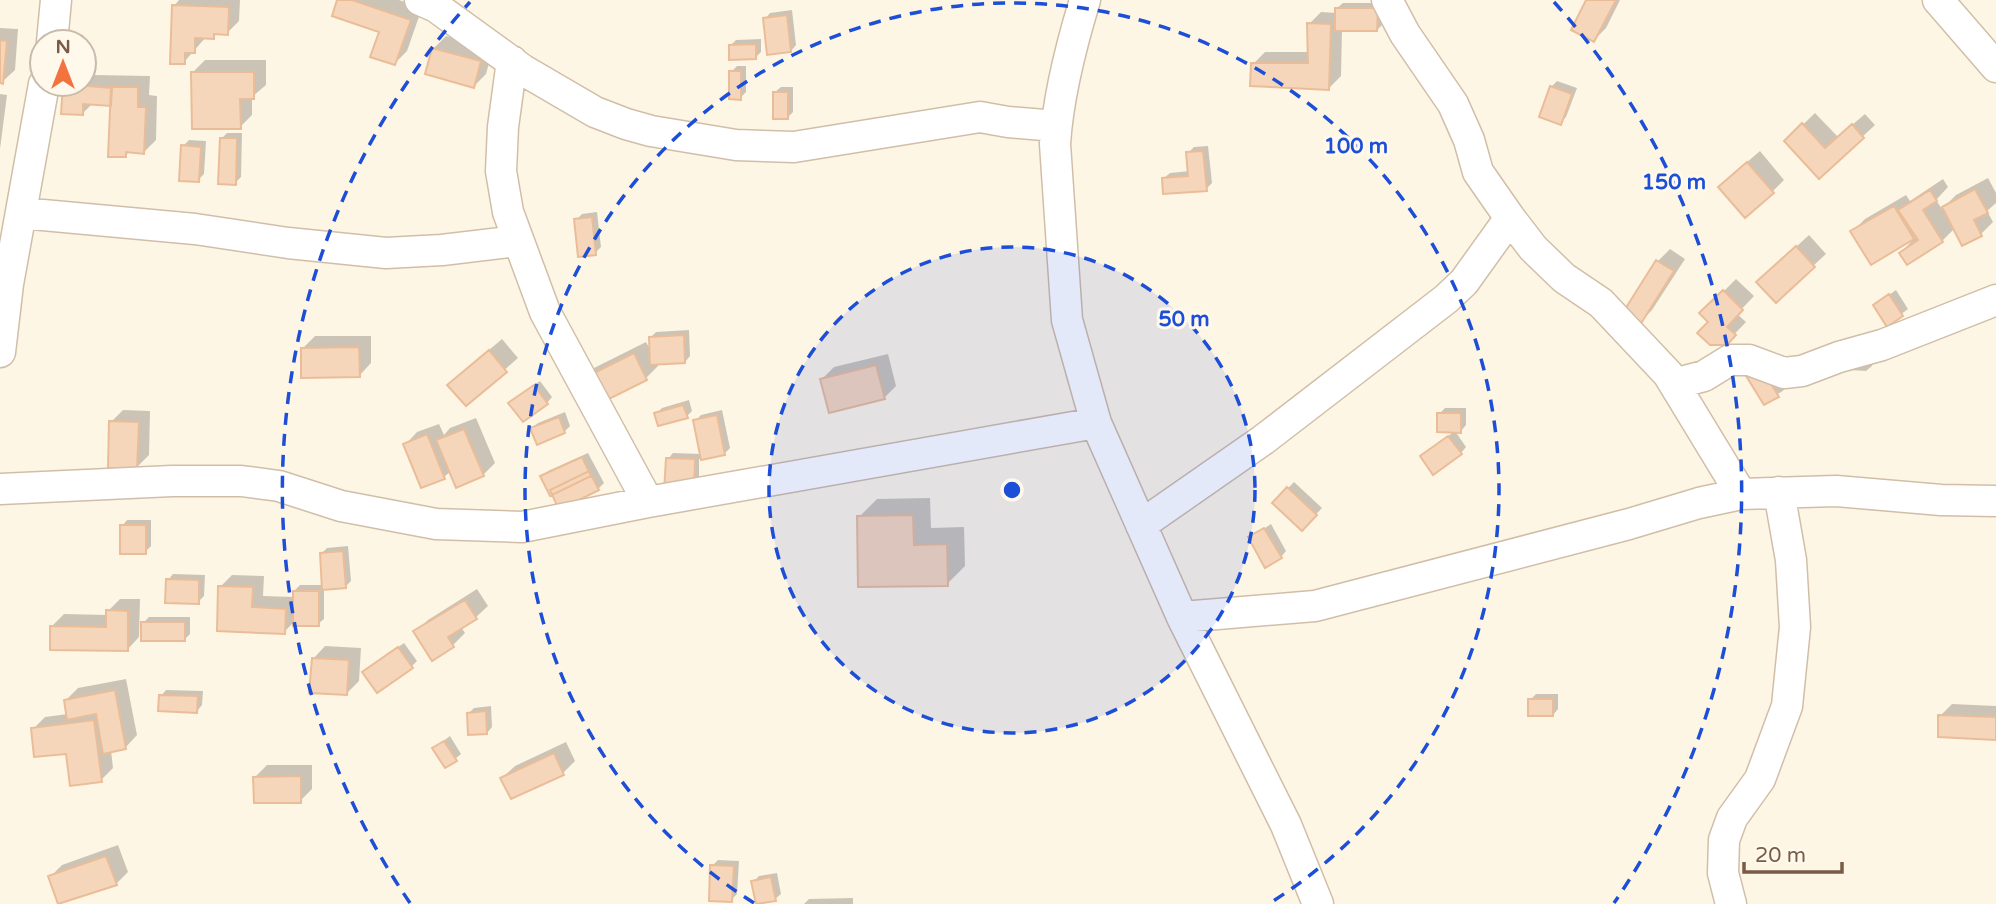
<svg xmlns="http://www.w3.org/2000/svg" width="1996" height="904" viewBox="0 0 1996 904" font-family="'Varela Round',sans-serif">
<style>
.shadow{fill:#0003}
.building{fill:#f6d6ba;stroke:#eabd98;stroke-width:2}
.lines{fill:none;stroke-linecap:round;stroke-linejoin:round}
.street-casing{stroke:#d1bea9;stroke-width:33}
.street{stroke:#fff;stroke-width:30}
.ring{fill:none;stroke:#1d4ed8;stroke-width:3.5;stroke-dasharray:12 9}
.centre{fill:#1d4ed8;stroke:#fff9ec;stroke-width:3.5}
.ring-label{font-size:21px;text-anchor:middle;font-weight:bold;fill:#1d4ed8;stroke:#fff9ec;stroke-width:6;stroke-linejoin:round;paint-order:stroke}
</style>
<rect width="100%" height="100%" fill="#fef6e4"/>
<path class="shadow" d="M179,0H240L239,21L227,33L218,32L213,37H206L184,62L174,6Z
M339,0H399L422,8L407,51L395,63L381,31Z
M1588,0H1620L1606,28L1594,40Z
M1343,3H1383V24L1377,30L1342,29L1341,76L1329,88L1253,64L1265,52H1310L1309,24L1321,12L1337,13V8Z
M792,10L796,45L791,51L765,19L770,13Z
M0,28L18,29L15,70L2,82H0Z
M446,36L493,49L486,74L474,86L427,73L434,48Z
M761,39V52L755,58L730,46L736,40Z
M205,60H266V85L252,97V115L240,127L193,72Z
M737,66H746V92L740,98L731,72Z
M84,68L96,69L95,75L150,76L149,95L157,96L156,140L144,152L130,151L125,156L112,104L93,103L82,114L63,113L65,84H84Z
M1557,81L1577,88L1566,117L1560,123L1551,87Z
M781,87H793V112L788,117L775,92Z
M0,94L7,95L0,149Z
M1815,113L1838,137L1865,114L1875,125L1819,177L1786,141Z
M227,133H242L241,177L235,183L221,139Z
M189,140L206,141L204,174L198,180L183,146Z
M1208,146L1212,183L1206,189L1164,178L1170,173L1190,171L1188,153L1194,147Z
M1760,151L1784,180L1772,192L1732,175Z
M1988,178L1996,193V203L1987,211L1993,222L1981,234L1955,228L1942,241L1908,263L1901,253L1915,237L1872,263L1853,231L1865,219L1906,195L1910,201L1943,179L1948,187L1936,200L1942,209L1956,195Z
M597,212L601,247L595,253L576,220L582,214Z
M1809,235L1826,254L1776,300L1771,270Z
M1670,249L1685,259L1652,310L1640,322L1658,261Z
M1736,279L1754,296L1737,314L1746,322L1726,343L1702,313Z
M1896,290L1908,309L1888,324L1875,305Z
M689,330L690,356L685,362L657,363L658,366L646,378L590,406V370L646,342L651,351L650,338L656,332Z
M315,336H371V363L359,376L302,349Z
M502,339L518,358L466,404L462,373Z
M1873,349L1872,366L1866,371L1834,369Z
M888,354L896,386L884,398L822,379L834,367Z
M1765,358L1784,390L1764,403Z
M540,381L552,397L547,403L516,397Z
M689,400L692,411L687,416L656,414L662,408Z
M1445,408H1466V425L1461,431L1439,414Z
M123,410L150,411L149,455L137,467L111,422Z
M722,410L730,448L724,454L699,459V486L668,459L673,453L702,454L695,421L701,415Z
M565,412L570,426L564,432L532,428L538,423Z
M476,418L495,463L483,475L451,471L444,477L405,445L417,432L439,424L444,435L450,428Z
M1455,431L1466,447L1461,453L1428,451Z
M588,453L604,483L598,489L542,477L548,471Z
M1294,482L1322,508L1302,529L1274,503Z
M930,498L931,528L964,527L965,566L947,584L859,517L877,499Z
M127,520H151V546L145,552L122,526Z
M1271,524L1286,551L1281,557L1250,538Z
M348,546L351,581L345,587L324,588V619L318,624L294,622L284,632L220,587L232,575L264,576L263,596L294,597V591L300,585H324L321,554L327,548Z
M173,574L205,575L204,596L198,602L168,580Z
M477,589L488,606L475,618L461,627L465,633L453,645L415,632L428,620Z
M120,599H140L139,637L127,650L52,626L64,614L108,615V611Z
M149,617H190V634L185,639L143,623Z
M404,643L417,661L412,666L370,667Z
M325,646L361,648L359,681L347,693L313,659Z
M126,679L137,735L125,748L111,750L113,768L101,780L68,752L33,729L45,717L68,714L66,700L78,688Z
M166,690L203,691L202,705L197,711L161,696Z
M1536,694H1558V709L1553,715L1530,700Z
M1952,704L1996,706V738L1940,716Z
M491,706L492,727L487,733L469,713L474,708Z
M450,736L461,754L455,759L434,748Z
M566,742L575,761L563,773L511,797L502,778L515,766Z
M267,765H312V789L300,801L255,777Z
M118,845L128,872L116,884L50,877L62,865Z
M718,860L739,861L737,894L731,900L712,866Z
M777,873L781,894L775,899L753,882L759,876Z
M853,898V904H804L809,899Z"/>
<path class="building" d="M337,0H352L411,20L395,65L370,57L379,32L332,16Z
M1586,0H1616L1594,42L1571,30Z
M172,5L229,7L228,35L214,34V39L195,38V53H185V64H170Z
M1335,8H1378L1377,31H1335Z
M787,15L791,52L767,55L763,18Z
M1307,23L1331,24L1329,90L1250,86L1251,63H1308Z
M0,40L7,41L3,84L0,83Z
M756,44V59L729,60V45Z
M432,48L481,61L474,88L425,74Z
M729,71H741V100L729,99Z
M191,72H254V99H240L241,129H192Z
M63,84L112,88L111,106L83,104V115L61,114Z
M1550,86L1572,94L1561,125L1539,117Z
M111,87H138V107H146L144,154L126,152V157H108Z
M773,92H788V119H773Z
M1802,123L1825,148L1852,124L1864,138L1819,179L1784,141Z
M220,138H237L236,185L218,184Z
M181,145L201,147L199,182L179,181Z
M1203,151L1207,191L1163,194L1162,178L1188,176L1186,152Z
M1747,162L1774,193L1745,218L1718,187Z
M1975,189L1988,213L1974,220L1982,236L1962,246L1942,207Z
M1930,190L1937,201L1923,210L1943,242L1907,265L1899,253L1918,240L1898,210Z
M1894,206L1914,239L1871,265L1850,231Z
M592,217L596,255L578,257L574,219Z
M1796,246L1815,267L1776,303L1756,282Z
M1656,260L1674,271L1640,325L1622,314Z
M1723,290L1743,310L1727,327L1736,335L1727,345H1710L1697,333L1708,322L1699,313Z
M1889,294L1903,316L1887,327L1873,305Z
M684,335L685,363L650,365L649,337Z
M359,347L360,377L301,378V348Z
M489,350L507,372L466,406L447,385Z
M634,353L647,380L589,409L576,382Z
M1758,362L1779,397L1764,405L1743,371Z
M876,365L885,399L829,413L820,379Z
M534,385L548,404L523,422L508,403Z
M683,405L688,418L658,426L654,413Z
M1437,413H1461V433L1437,432Z
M717,415L725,455L701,460L693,420Z
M559,417L565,433L537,445L530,428Z
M109,421L139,422L137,469L108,468Z
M464,429L484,476L456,488L436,440Z
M427,434L445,479L421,488L403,444Z
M1448,436L1462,454L1433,475L1420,456Z
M582,457L591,476L550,496L540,476Z
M666,458L695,459L694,494L664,492Z
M589,471L599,490L559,510L550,490Z
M1287,487L1317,515L1302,531L1272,503Z
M913,515L914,545L947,544L948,586L858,587L857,516Z
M120,525H146V554H120Z
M1264,528L1282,558L1265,568L1248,537Z
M343,551L346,588L322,590L320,553Z
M166,579L199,580V604L165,603Z
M218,586L253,587L252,607L286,609L285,634L217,631Z
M293,591H319V626H293Z
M465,600L477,619L448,637L454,647L432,661L413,631Z
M106,610L128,611V651L50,650V626L106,627Z
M141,622H185V641H141Z
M398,647L413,668L377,693L362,672Z
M312,658L349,660L347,695L309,693Z
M115,690L126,749L103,754L96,714L67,720L64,700Z
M159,695L198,696L197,713L158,711Z
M1528,699H1553V716H1528Z
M486,711L487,734L468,735L467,713Z
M1938,715L1996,717V740L1938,737Z
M94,720L102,782L70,786L66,754L34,757L31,728Z
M444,741L457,761L445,768L432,748Z
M554,753L564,775L511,799L500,778Z
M301,776V803H254L253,777Z
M106,856L117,885L58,904L48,876Z
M710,865L734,866L732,902L709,901Z
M771,877L776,901L756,904L751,881Z"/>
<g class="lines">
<g class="street-casing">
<path id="street" d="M420,0L436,7L523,70L595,112L626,124L651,131L736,145L794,147L980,117L1008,122L1056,126
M1085,0C1071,46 1058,96 1055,144L1067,320L1096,423L1182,617L1286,825L1318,904
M1387,0L1405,34L1453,104L1469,140L1478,172L1510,218L1533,248L1564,278L1601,303L1668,374L1741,494
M1938,0L1996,67
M52,42L56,0
M512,61L503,127L501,171L508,212L545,312L648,502
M21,213L195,229L288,243L386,253L442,250L518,241
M0,352L8,284L44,84
M1674,384L1704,376L1730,360H1749L1784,373L1802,371L1839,357L1882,345L1996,300
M0,489L172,481H241L279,486L341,506L436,524L522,527L648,502L1096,423
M1141,525L1263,440L1446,299L1464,282L1510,218
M1182,617L1315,606L1629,524L1699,503L1741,494L1836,491L1941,500L1996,501
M1731,904L1723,873L1724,840L1732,818L1760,779L1787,706L1795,627L1791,560L1779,492"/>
</g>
<use href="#street" class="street"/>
</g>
<circle cx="1012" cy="490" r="243" fill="#1d4ed8" fill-opacity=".12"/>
<g class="ring">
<circle cx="1012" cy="490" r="243"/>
<path d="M754 903A487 487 0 1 1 1270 903"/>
<path d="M410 903A730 730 0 0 1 470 2M1554 2A730 730 0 0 1 1614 903"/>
</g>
<circle cx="1012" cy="490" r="10" class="centre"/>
<g class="ring-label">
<text x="1356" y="153">100 m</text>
<text x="1674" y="189">150 m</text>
<text x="1184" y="326">50 m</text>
</g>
<g transform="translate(63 63)"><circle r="33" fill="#fff9ec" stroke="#c9baaa" stroke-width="2"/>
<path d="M0-5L12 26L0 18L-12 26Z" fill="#f2733f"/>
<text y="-10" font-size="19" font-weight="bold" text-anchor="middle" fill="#795c47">N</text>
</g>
<path d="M1744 862v10h98v-10" fill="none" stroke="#795c47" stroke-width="3.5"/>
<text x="1755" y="862" font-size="21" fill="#795c47" stroke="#fff9ec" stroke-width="5" paint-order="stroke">20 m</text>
</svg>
